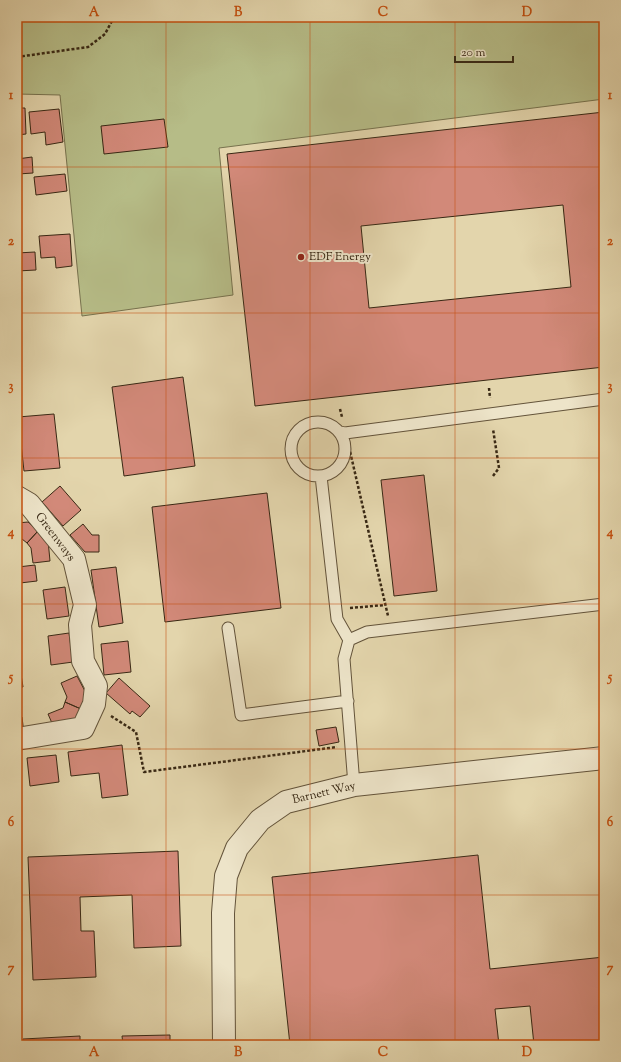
<svg xmlns="http://www.w3.org/2000/svg" width="621" height="1062" viewBox="0 0 621 1062" font-family="'Sorts Mill Goudy',serif">
<style>
.green{fill:#b6bc87;stroke:#77724e}
.building{fill:#d28979;stroke:#382814;fill-rule:evenodd}
.lines{fill:none;stroke-linecap:round;stroke-linejoin:round}
.lane-casing{stroke:#63533a;stroke-width:13}
.street-casing{stroke:#63533a;stroke-width:24}
.path{stroke:#382814;stroke-width:2.5;stroke-dasharray:3 2;stroke-linecap:butt}
.lane{stroke:#ede4c9;stroke-width:11}
.street{stroke:#ede4c9;stroke-width:22}
.grid{fill:none;stroke:#c54f0e;stroke-width:1;stroke-opacity:0.55}
.poi-dot{fill:#8f2418;stroke:#ede4c9;stroke-width:1.5}
.labels{text-anchor:middle;dominant-baseline:central;stroke-width:4;stroke-linejoin:round;paint-order:stroke}
.poi-label{font-size:12px;fill:#382814;stroke:#ede4c9;text-anchor:start}
.street-label{font-size:12px;fill:#382814;stroke:#ede4c9}
.neatline{fill:none;stroke:#c54f0e;stroke-width:1.5}
.grid-label{font-size:13px;text-anchor:middle;font-weight:bold;fill:#c54f0e}
</style>
<rect width="100%" height="100%" fill="#e3d5ac"/>
<filter id="stains"><feTurbulence type="fractalNoise" baseFrequency=".005" numOctaves="4"/><feColorMatrix values="0 0 0 0 .2 0 0 0 0 .09 0 0 0 0 .02 0 0 0 .5 -.17"/></filter>
<radialGradient id="worn" r=".72"><stop offset=".6" stop-color="#630" stop-opacity="0"/><stop offset="1" stop-color="#630" stop-opacity=".3"/></radialGradient>
<path class="green" d="M17,17H604V99L219,148L233,295L82,316L60,95L17,94Z"/>
<path class="building" d="M17,108H25L26,134L17,135Z
M59,109L63,142L46,145L45,132L31,134L29,112Z
M604,112V367L255,406L227,154ZM563,205L571,287L369,308L361,226Z
M164,119L168,147L104,154L101,126Z
M32,157L33,173L18,174L17,159Z
M65,174L67,191L36,195L34,177Z
M70,234L72,266L56,268L55,257L41,258L39,236Z
M35,252L36,270L17,271V253Z
M183,377L195,466L124,476L112,387Z
M54,414L60,468L24,471L18,417Z
M424,475L437,591L394,596L381,480Z
M60,486L81,510L63,526L42,502Z
M267,493L281,608L165,622L152,507Z
M28,522L38,531L27,543L22,539L17,540V523Z
M83,524L92,535H99V552H85L70,535Z
M38,531L48,540L50,561L33,563L31,548L27,543Z
M35,565L37,581L20,583L18,567Z
M116,567L123,623L99,627L91,570Z
M65,587L69,616L47,619L43,590Z
M69,633L73,662L51,665L48,636Z
M128,641L131,672L104,675L101,644Z
M17,649L23,687H17Z
M77,676L87,695L81,709L65,702L67,697L61,683Z
M119,678L150,706L140,717L132,711L130,714L106,693Z
M65,702L81,709L76,721L55,730L48,714L63,708Z
M17,717H22L24,734L17,735Z
M336,727L339,742L319,746L316,730Z
M122,745L128,795L102,798L99,773L71,776L68,752Z
M56,755L59,782L30,786L27,758Z
M178,851L181,946L134,948L132,895L80,897L81,931H94L96,977L33,980L28,857Z
M478,855L490,969L604,957V1045H534L530,1006L495,1009L499,1045H290L272,877Z
M170,1035V1045H123L122,1036Z
M80,1036V1045H23V1039Z"/>
<g class="lines">
<g class="lane-casing">
<path id="lane" d="M291 449a27 27 0 1 1 54 0a27 27 0 1 1-54 0Z
M340,432L345,433L604,399
M321,476L337,619L349,640
M228,628L241,715L348,701
M354,785L344,659L349,640L367,632L604,604"/>
</g>
<g class="street-casing">
<path id="street" d="M17,497L29,504L74,559L85,605L80,625L83,661L96,686L94,704L83,728L17,739
M224,1045L223,913L226,876L237,848L260,820L286,802L354,785L604,758"/>
</g>
<path class="path" d="M17,57L88,47L105,34L114,17
M489,388L490,398
M340,409L342,417
M349,447L388,616
M493,476L499,468L493,429
M350,608L385,605
M111,716L136,732L144,772L337,747"/>
<use href="#lane" class="lane"/>
<use href="#street" class="street"/>
</g>
<path class="grid" d="M166,17V1045M310,17V1045M455,17V1045M17,167H604M17,313H604M17,458H604M17,604H604M17,749H604M17,895H604"/>
<circle class="poi-dot" cx="301" cy="257" r="4"/>
<g class="labels">
<g class="poi-label">
<text x="309" y="257">EDF Energy</text>
</g>
<g class="street-label">
<text transform="translate(55 537) rotate(53)">Greenways</text>
<text transform="translate(324 793) rotate(-13)">Barnett Way</text>
</g>
</g>
<rect width="621" height="1062" fill="none" stroke="#e3d5ac" stroke-width="44"/>
<path d="M455 56v6h58v-6" fill="none" stroke="#382814" stroke-width="2"/>
<text x="461" y="56" font-size="12" fill="#382814" stroke="#ede4c9" stroke-width="3" paint-order="stroke">20 m</text>
<rect x="22" y="22" width="577" height="1018" class="neatline"/>
<g class="grid-label">
<text x="94" y="16">A</text>
<text x="238" y="16">B</text>
<text x="383" y="16">C</text>
<text x="527" y="16">D</text>
<text x="11" y="99">1</text>
<text x="610" y="99">1</text>
<text x="11" y="245">2</text>
<text x="610" y="245">2</text>
<text x="11" y="390">3</text>
<text x="610" y="390">3</text>
<text x="11" y="536">4</text>
<text x="610" y="536">4</text>
<text x="11" y="681">5</text>
<text x="610" y="681">5</text>
<text x="11" y="826">6</text>
<text x="610" y="826">6</text>
<text x="11" y="972">7</text>
<text x="610" y="972">7</text>
<text x="94" y="1056">A</text>
<text x="238" y="1056">B</text>
<text x="383" y="1056">C</text>
<text x="527" y="1056">D</text>
</g>
<rect width="100%" height="100%" filter="url(#stains)"/>
<rect width="100%" height="100%" fill="url(#worn)"/>
</svg>
